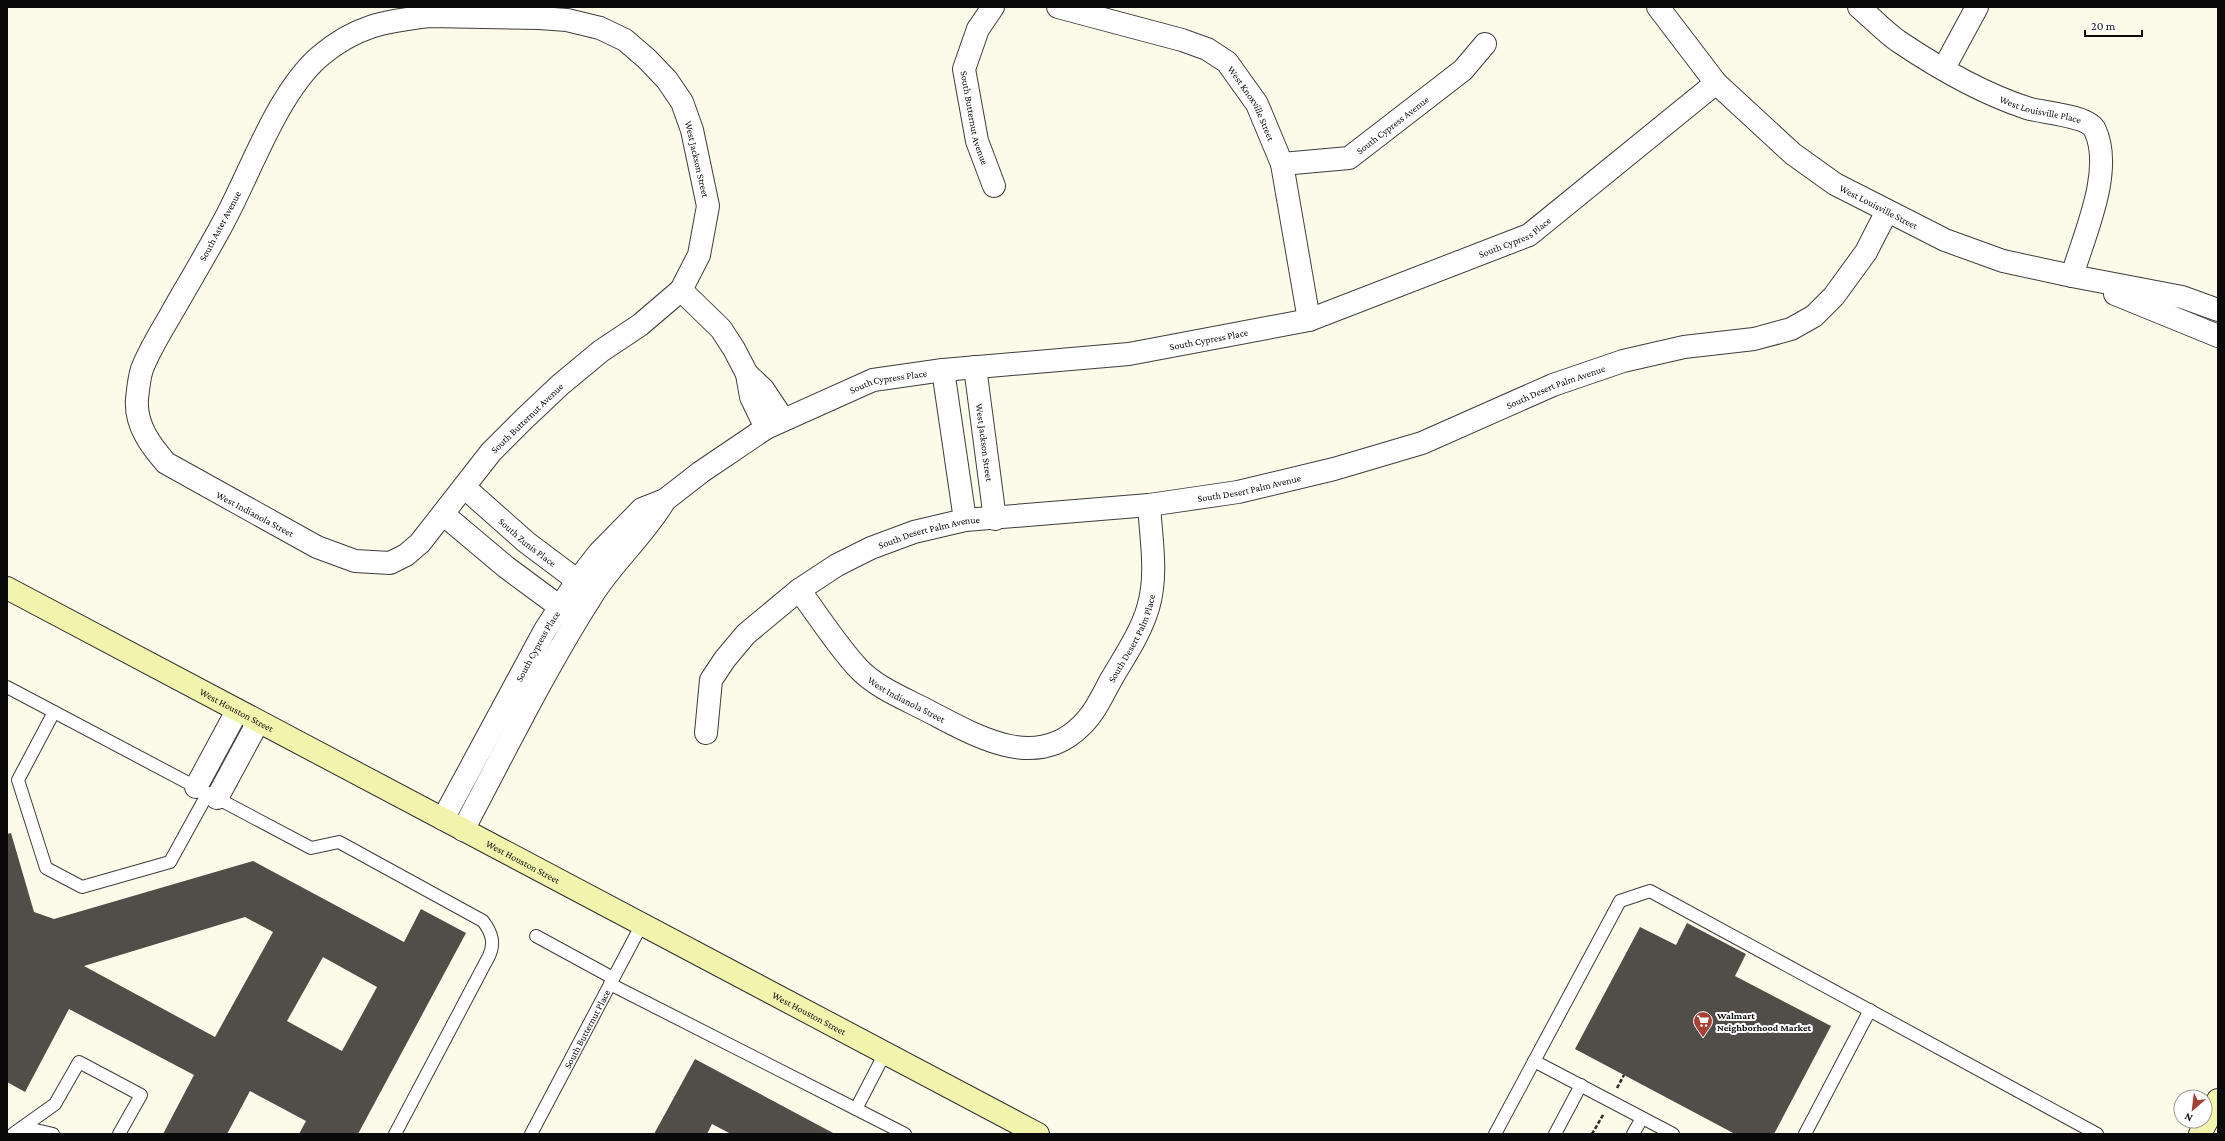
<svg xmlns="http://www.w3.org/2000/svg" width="2225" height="1141" viewBox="0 0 2225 1141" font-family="'Crimson Pro',serif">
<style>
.building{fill:#514d48;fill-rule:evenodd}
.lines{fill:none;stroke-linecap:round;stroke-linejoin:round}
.lane-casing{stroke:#3d3d3d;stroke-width:14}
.street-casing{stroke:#3d3d3d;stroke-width:24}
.secondary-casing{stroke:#2c2c2c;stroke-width:24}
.path{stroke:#2c2c2c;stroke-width:2.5;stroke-dasharray:4 2;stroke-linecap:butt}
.lane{stroke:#fff;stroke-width:12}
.street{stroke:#fff;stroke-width:22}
.secondary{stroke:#f2f4ad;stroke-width:22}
.labels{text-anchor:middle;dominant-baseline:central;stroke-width:4;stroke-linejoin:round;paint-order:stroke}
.street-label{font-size:10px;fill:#0a0a0a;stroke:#fff}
.poi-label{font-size:10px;font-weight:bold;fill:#0a0a0a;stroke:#fff;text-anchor:start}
</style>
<rect width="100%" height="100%" fill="#fcfbea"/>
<path class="building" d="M11,833L34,912L54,919L253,861L404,942L421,909L466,933L358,1134H299L306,1121L250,1091L227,1134H163L194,1075L69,1009L25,1092L7,1082V834ZM245,917L273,932L215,1037L84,966ZM323,957L377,987L342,1051L287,1021Z
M1687,923L1746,954L1735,976L1831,1026L1774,1134H1735L1575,1049L1640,927L1676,945Z
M695,1059L835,1134H731L712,1124L707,1134H654Z"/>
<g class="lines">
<g class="lane-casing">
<g id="lane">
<path d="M7,687L311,848L339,842L483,921C492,933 495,943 489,956L395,1134"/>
<path d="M54,712L18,780L46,868L82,887L170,862L208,793"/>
<path d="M536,936L613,978"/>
<path d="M610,984L856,1109L885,1053"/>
<path d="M1534,1061L1673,1134"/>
<path d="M856,1109L905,1134"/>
<path d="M23,1127L53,1134"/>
<path d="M13,1134L55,1104L79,1062L141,1095L119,1134"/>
<path id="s1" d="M531,1134L642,924"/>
<path d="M1495,1134L1620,901L1650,891L2097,1134"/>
<path d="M1555,1134L1581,1085"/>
<path d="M1633,1134L1642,1118"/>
<path d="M1805,1134L1870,1010"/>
</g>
</g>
<g class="street-casing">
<g id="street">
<path id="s2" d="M993,7L978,29L964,69L977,141L994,186"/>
<path id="s3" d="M1058,7L1182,40L1207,49L1227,62L1257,104L1282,164L1309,320"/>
<path id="s4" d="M1658,7L1716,83L1793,154L1835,184L1945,240L2003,261L2072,276L2182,297L2218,310"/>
<path id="s5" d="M1859,7C1872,18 1884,31 1898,41C1938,68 1981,93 2027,108C2042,113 2088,115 2095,130C2114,171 2084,235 2072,276"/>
<path d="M430,16L539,18L567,20L600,28L625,40L647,59L667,80L682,102L692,130L708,206L699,255L681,290L640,325L601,351L560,385L524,419L491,452L420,543L406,555L390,563L355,561L317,547L166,463C151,446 135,425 137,399C138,390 139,378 142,369C149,351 160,333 170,316C188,284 207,253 224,221C251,171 277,94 319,57C355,26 385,21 430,16Z"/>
<path d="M1944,68L1977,7"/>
<path id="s6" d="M1282,164L1349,158L1463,70L1485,44"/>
<path d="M681,290L721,329L734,349L747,374L751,397L766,428"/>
<path d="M2115,294L2218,336"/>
<path id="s7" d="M975,367L995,519"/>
<path d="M943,370L965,520"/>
<path d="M747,374L763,389L783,419"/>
<path id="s8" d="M464,487L526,542L590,590"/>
<path d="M443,514L506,567L560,607"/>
<path id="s9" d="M799,590C818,615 838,647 859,669C878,689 908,700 932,713C978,737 1036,771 1081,726C1095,713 1103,694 1112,678C1125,656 1141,632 1148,608C1158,575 1151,539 1149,505"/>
<path id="s10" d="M706,733L711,680L725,659L746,634L799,590L837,565L871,548L914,532L965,520L1149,505L1238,492L1334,469L1422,443L1553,385L1623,361L1684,347L1754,339L1791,329L1814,316L1834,296L1866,252L1887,211"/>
<path d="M196,787L237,711"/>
<path d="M217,798L258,722"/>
<path id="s11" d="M443,819L545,630L577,581L598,554L642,509L665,500L701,472L766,428L873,380L943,370L1129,354L1309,320L1529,235L1716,83"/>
<path d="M463,830C505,751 545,669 593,594C615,560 645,534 665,500"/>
</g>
</g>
<g class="secondary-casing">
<g id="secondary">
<path id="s12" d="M7,588L1038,1134"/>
<path d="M2200,1134L2218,1100"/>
</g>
</g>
<path class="path" d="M1617,1088L1624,1075
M1592,1134L1603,1115"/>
<use href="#lane" class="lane"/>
<use href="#street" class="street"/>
<use href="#secondary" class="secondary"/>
</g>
<defs>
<g id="supermarket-pin" transform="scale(1)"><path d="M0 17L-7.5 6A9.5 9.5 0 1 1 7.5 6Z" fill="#a73f35" stroke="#fff"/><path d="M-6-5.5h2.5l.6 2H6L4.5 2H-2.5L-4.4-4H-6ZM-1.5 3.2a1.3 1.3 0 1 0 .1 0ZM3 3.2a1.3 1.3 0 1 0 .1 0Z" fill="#fff"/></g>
</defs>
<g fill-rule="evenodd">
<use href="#supermarket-pin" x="1703" y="1021"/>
</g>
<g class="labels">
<g class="street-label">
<text stroke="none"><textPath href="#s3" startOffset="227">West Knoxville Street</textPath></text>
<text stroke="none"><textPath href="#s5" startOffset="211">West Louisville Place</textPath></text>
<text stroke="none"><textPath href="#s2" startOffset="119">South Butternut Avenue</textPath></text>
<text stroke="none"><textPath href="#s6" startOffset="122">South Cypress Avenue</textPath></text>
<text transform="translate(697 159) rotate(77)">West Jackson Street</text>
<text stroke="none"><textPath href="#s4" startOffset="301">West Louisville Street</textPath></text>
<text transform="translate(220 226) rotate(-62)">South Aster Avenue</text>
<text stroke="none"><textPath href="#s11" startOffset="1299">South Cypress Place</textPath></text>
<text stroke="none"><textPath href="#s11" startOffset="975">South Cypress Place</textPath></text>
<text stroke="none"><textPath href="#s11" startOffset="651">South Cypress Place</textPath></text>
<text stroke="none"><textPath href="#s10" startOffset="972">South Desert Palm Avenue</textPath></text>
<text transform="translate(527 418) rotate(-44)">South Butternut Avenue</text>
<text stroke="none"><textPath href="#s7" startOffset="76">West Jackson Street</textPath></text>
<text stroke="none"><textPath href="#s10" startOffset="648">South Desert Palm Avenue</textPath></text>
<text transform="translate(255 514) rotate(28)">West Indianola Street</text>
<text stroke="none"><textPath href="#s10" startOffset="324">South Desert Palm Avenue</textPath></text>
<text stroke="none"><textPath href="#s8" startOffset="84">South Zunis Place</textPath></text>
<text stroke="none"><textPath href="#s9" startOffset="449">South Desert Palm Place</textPath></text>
<text stroke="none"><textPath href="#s11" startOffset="197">South Cypress Place</textPath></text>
<text stroke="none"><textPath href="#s9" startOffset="156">West Indianola Street</textPath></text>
<text stroke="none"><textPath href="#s12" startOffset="260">West Houston Street</textPath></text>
<text stroke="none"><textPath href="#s12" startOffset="584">West Houston Street</textPath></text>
<text stroke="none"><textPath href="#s12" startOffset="908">West Houston Street</textPath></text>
<text stroke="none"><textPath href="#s1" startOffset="119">South Butternut Place</textPath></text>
</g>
<g class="poi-label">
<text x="1717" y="1015">Walmart<tspan x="1717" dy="12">Neighborhood Market</tspan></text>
</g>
</g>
<rect width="2225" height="1141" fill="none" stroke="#0a0a0a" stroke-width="16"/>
<g transform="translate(2193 1109) rotate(208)"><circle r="19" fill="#ffffff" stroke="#9d9d9d"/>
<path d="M0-3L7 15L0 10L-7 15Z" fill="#a73f35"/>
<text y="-6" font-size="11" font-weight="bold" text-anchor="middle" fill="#0a0a0a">N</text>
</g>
<path d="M2085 30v6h57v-6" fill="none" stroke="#0a0a0a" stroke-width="2"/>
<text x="2091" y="30" font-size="12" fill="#0a0a0a" stroke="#ffffff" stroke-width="3" paint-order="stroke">20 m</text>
</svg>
